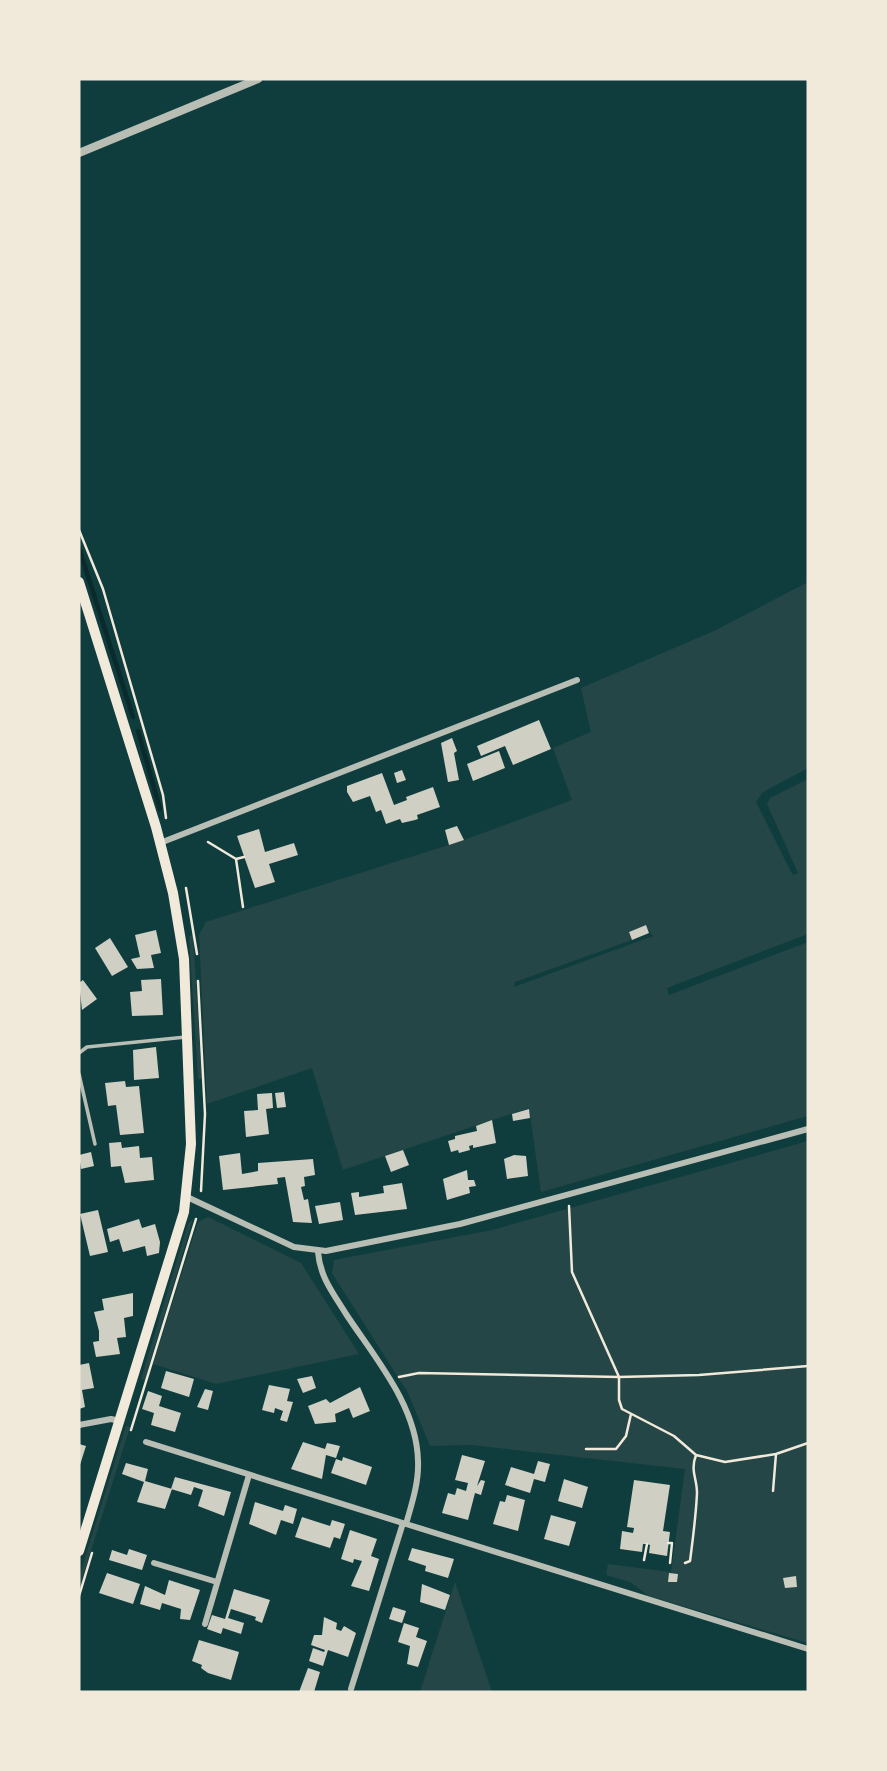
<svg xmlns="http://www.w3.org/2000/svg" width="887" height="1771" viewBox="0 0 887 1771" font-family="Montserrat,sans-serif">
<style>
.green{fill:#244646;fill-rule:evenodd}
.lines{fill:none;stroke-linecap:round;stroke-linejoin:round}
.stream{stroke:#0a2a2b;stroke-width:4.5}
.building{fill:#cfcfc3}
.path{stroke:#f1e9da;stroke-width:2.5}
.service{stroke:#b8beb3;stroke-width:3.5}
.minor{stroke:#b8beb3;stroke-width:6}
.tertiary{stroke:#b8beb3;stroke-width:8}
.secondary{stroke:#f1e9da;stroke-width:10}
</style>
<rect width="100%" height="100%" fill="#0f3d3e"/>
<path class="green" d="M808,582V768L763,792L756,802L791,872L793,875L798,873L767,804L770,798L808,779V934L667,988L669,995L808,942V1116L541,1192L529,1108L343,1170L312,1068L207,1104L199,935L206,922L464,840L572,800L553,748L591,732L581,688L714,631ZM645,925L653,936L514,987L515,982L632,940L629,932Z
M193,934L202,1079H198L189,937Z
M808,1141V1643L649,1596L630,1582L606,1575L608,1564L671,1572L685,1469L471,1445L430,1446L408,1393L332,1273L334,1260L492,1230Z
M208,1217L301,1263L359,1354L216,1384L153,1364L198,1222Z
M193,1219L145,1380L141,1379L188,1224Z
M126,1426L130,1427L79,1589V1577Z
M455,1582L492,1692H420Z"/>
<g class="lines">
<path class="stream" d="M79,548L133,717
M138,731L160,809"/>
</g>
<path class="building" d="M539,720L551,749L513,765L505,746L481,756L477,746Z
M452,738L457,751L454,753L459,780L448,782L441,743Z
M499,751L505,768L473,781L467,764Z
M402,770L406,780L397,783L394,773Z
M382,773L394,805L407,800L406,797L433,787L440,807L417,815L418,819L415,820L402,823L400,819L386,824L381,810L376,812L370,796L353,802L347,792V786Z
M457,826L464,840L449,845L445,830Z
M259,829L265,852L294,843L298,855L269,864L275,882L255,888L237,836Z
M646,925L649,933L632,940L629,932Z
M156,930L161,953L151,955L154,968L137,969L131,959L140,957L135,935Z
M110,938L128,967L112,976L95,948Z
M161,979L163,1015L132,1016L130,992L142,991L141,980Z
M83,980L97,999L82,1010L79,983Z
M156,1047L159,1078L134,1080L133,1050Z
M125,1081L126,1087L139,1086L144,1133L120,1135L116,1105L108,1106L105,1083Z
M284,1092L286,1107L277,1108L275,1093Z
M272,1093L273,1108L266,1109L269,1134L246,1137L244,1111L258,1110L257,1094Z
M529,1109L530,1118L513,1121L512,1114Z
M492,1120L496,1143L473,1148V1145L469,1146L470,1150L459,1153L458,1150L451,1152L448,1141L455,1139V1136L477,1131L476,1126Z
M121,1142L122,1148L139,1146L140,1158L152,1157L154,1180L125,1183L121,1166L111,1167L109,1143Z
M403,1150L409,1165L391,1172L385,1156Z
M91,1152L94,1166L81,1169L79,1155Z
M240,1153L242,1174L258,1171V1163L313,1159L315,1175L304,1177L305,1186L301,1187L304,1200L308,1199L312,1223L293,1222L285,1177L277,1178L278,1184L223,1190L219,1156Z
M514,1155L526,1156L528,1176L507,1179L504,1159Z
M467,1170L468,1180H474L476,1186L469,1187L470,1193L447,1200L443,1179Z
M402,1183L407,1209L355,1215L351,1193L359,1192V1197L384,1193L383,1186Z
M340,1202L343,1220L319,1224L315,1206Z
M98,1210L108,1252L90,1256L80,1214Z
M139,1219L142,1228L155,1224L160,1242L159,1253L147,1256L145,1246L123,1252L119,1239L110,1242L107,1229Z
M133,1293V1316L124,1318L126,1337L117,1338L120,1354L96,1357L93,1342L99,1341V1331L94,1312L104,1310L102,1299Z
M89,1363L94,1388L82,1390L85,1407L79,1409V1365Z
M166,1371L194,1379L189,1397L161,1388Z
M312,1376L316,1388L303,1393L297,1379Z
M269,1385L290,1389L287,1401L293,1402L287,1422L280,1420L283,1411L275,1408L274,1413L262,1410Z
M360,1387L370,1411L353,1418L349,1408L335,1414L336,1422L315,1424L308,1406L326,1399L330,1403Z
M205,1389L213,1391L208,1410L197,1407Z
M148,1391L162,1396L159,1406L181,1413L175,1432L151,1425L154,1413L142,1409Z
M303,1442L325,1449L327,1443L340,1446L336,1458L326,1455L322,1479L291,1469Z
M79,1444L86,1446L79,1468Z
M462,1455L485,1461L477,1486L481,1480L485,1481L481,1495L475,1493L468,1520L442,1513L448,1493L455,1495L457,1488L466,1491L468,1483L455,1480Z
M343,1457L372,1467L366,1485L331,1473L336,1459L342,1461Z
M538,1461L550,1464L545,1482L534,1479L530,1493L505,1485L511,1467L534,1474Z
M126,1463L148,1469L145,1481L172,1489L165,1509L137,1502L144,1482L122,1474Z
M175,1477L231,1492L224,1516L198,1506L203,1490L194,1487L191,1495L171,1489Z
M564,1479L588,1487L582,1508L558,1501Z
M634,1480L670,1485L663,1531L670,1532L667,1556L649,1553L650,1545L647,1544H643L642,1552L620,1549L622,1531L633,1533L634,1528L627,1527Z
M507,1495L525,1500L518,1531L493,1524L500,1501L505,1502Z
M255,1502L283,1511L285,1505L297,1509L293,1524L281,1520L276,1535L249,1524Z
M551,1515L576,1522L569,1546L544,1539Z
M302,1517L330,1526L332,1520L345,1524L340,1539L334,1537L330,1548L295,1537Z
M350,1530L377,1539L371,1556L379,1559L369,1591L351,1586L362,1561L354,1559L353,1563L341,1559Z
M412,1548L454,1559L448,1578L425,1571L426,1566L408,1560Z
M129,1549L147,1555L142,1570L109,1560L112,1550L127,1555Z
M107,1573L140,1584L133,1604L99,1593Z
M669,1573L678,1574L677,1582H668Z
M796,1576L797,1587L785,1588L783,1578Z
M169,1580L200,1590L190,1620L180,1619L181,1609L162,1603L160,1610L140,1604L145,1586L165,1595Z
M422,1584L450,1595L445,1610L420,1602Z
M234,1589L270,1600L262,1623L255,1620L256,1617L231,1609L228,1618L244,1623L241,1634L223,1628L221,1634L207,1629L212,1615L225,1619Z
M393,1607L406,1611L402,1623L389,1619Z
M324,1617L337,1623L336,1629L341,1631L344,1626L356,1633L348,1657L328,1650L323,1666L309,1661L313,1648L324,1652L325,1650L311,1645L314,1635H322Z
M404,1623L419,1628L416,1637L427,1641L418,1667L407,1664L410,1646L398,1642Z
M199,1640L239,1652L231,1680L208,1673L201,1668L202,1665L192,1661Z
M308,1668L320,1672L314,1692H299Z"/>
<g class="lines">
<path class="path" d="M79,530L103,589L163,795L166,818
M208,842L236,859
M186,888L197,954
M243,907L236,859L244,857
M198,981L205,1114L201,1191
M569,1206L572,1272L619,1377V1400L622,1409L674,1436L696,1455
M399,1377L419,1373L619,1377L699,1375L808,1366
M131,1430L196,1219
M586,1449H616L626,1436L631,1414
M773,1491L776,1454L808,1443
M668,1543H672L670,1563
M644,1560L647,1544
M685,1563L690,1561C693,1538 696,1516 697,1493C697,1478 690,1471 696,1455L725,1462L776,1454
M79,1596L92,1553"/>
<path class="service" d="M79,1053L87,1047L186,1037
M79,1074L95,1144"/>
<path class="minor" d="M160,843L577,680
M187,1197L294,1247L326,1251L460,1224L808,1129
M318,1252C320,1277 333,1293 346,1314C375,1358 417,1406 418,1461C419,1482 412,1503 406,1524L808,1649
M79,1425L111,1419L120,1421
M146,1442L406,1524
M154,1563L217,1582
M205,1624L249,1475
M351,1689L403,1523"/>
<path class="tertiary" d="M79,153L258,79"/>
<path class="secondary" d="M79,582L156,827L173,893L184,959L191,1144L184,1212L79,1551"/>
</g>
<rect width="887" height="1771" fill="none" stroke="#f1e9da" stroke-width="161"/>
</svg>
